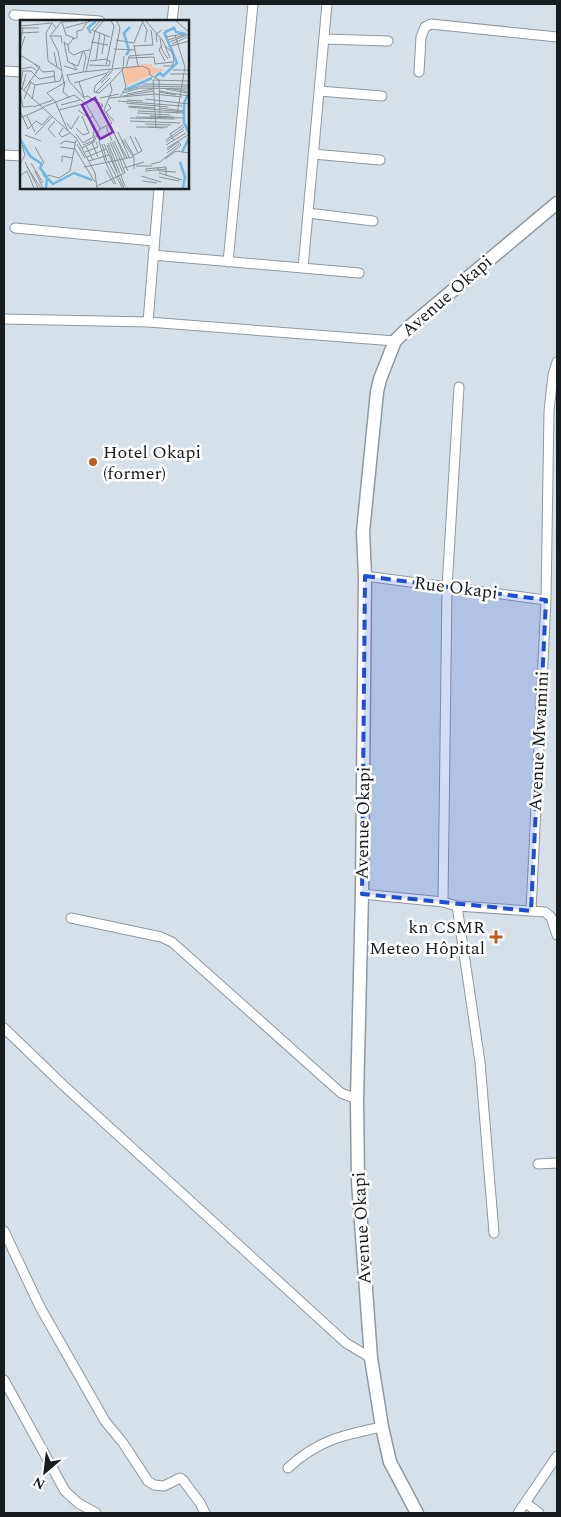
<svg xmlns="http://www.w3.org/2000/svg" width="561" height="1517" viewBox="0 0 561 1517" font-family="Spectral,serif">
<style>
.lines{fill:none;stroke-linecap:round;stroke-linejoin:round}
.street-casing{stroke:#8e99a0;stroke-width:11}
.secondary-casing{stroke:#8e99a0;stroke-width:15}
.street{stroke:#fff;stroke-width:9}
.secondary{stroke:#fff;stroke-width:12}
.marked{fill:#1d4ed8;fill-opacity:0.2;stroke:#1d4ed8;stroke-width:4;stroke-dasharray:10 6;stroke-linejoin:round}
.poi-dot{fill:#bd5c1e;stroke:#fff;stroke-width:2}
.labels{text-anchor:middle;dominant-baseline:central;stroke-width:5;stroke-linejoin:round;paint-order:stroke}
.street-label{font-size:18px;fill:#171c1e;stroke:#fff}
.poi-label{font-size:18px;fill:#171c1e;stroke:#fff;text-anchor:start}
.inset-river{fill:none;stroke:#71b7e1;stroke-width:2.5}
.inset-road{fill:none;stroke:#899297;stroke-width:1}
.view{fill:#7b2cbf;fill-opacity:0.15;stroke:#7b2cbf;stroke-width:2.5}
.inset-edge{fill:none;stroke:#171c1e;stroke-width:2.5}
</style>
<rect width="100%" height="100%" fill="#d5e0e8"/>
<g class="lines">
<g class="street-casing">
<path id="street" d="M14,15L100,21
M172,21L174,4
M324,39L388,41
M5,71L21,72
M419,72L421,37L425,27L431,24L557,37
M319,91L382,96
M313,154L380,160
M4,155L21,156
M308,213L373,221
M15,228L154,241
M153,255L359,273
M228,262L253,4
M303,268L327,4
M4,319L148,322L395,341
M148,322L159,188
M365,576L546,600
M362,894L443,902L457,906L545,912L551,917L557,935
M443,902L447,588L459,387
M457,906L480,1062L494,1233
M531,911L546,600L549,411L553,375L557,362
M71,918L161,937L172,942L341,1093L357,1099
M4,1028L62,1084L346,1343L371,1358
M538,1164L557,1163
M4,1231L40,1307L105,1421L123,1443L148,1481L154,1485L164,1486L180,1478L183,1480L200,1503L205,1513
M4,1380L65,1491L78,1503L96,1513
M288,1468C318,1440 343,1435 382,1427
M526,1503L539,1513
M518,1513L557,1456"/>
</g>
<g class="secondary-casing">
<path id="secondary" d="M417,1513L390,1462L382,1427L371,1358L358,1182L357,1099L362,894L365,576L363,532L377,392L380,379L395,341L409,327L557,203"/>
</g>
<use href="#street" class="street"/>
<use href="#secondary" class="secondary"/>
</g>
<path class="marked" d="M365,576L546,600L531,911L362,894Z"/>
<g class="poi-dot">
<circle cx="93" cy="462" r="5"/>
<path d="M493.5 929.5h5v5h5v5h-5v5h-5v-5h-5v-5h5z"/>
</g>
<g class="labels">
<g class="street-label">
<text transform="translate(447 296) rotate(-41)">Avenue Okapi</text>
<text transform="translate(456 588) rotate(7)">Rue Okapi</text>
<text transform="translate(539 741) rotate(-87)">Avenue Mwamini</text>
<text transform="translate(363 823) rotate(-89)">Avenue Okapi</text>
<text transform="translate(362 1228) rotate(-93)">Avenue Okapi</text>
</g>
<g class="poi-label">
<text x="103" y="452">Hotel Okapi<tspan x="103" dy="21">(former)</tspan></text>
<text x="485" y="927" text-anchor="end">kn CSMR<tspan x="485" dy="21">Meteo Hôpital</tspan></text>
</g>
</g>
<g transform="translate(20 20)">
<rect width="169" height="169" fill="#d5e0e8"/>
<path d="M124,44H133L132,47L144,50L107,65L103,49Z" fill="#f6c1a5"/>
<path class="inset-river" d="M145,12L154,8L156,12L166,14M71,13L68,8L76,1M106,35L109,31L104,13L110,7M135,57L140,53L143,56L157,43L144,12M105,70L132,58M169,73L164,83V103L169,113M0,119L10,136L22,144L20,148L27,157L26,168M162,132L169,118M160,142L165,157L163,168M23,154L33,164L54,153L72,160"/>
<path class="inset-road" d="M42,1L30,16L38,31L44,63L27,73L35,81L48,111M80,1L72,10L90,17M122,1L127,10L125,22M126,1L143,21L150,38M156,1L169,12M41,2L57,1M42,2L46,15L54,18L48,25M32,3L26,13L28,41L41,50M0,6L32,3L36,8M0,8H19M45,8L71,1M0,13L19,12M155,15L165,47L157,94M31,16H41L42,23M145,17L163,14M140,18L142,30L148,39M52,19L57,18V11L62,10L67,2M96,20L114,23M148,20L164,15M71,22L88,25M137,22L136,14L142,10M150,22L169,14M114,23L123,1M152,24L167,17M0,25L3,8M48,25L44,22L48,42M48,25L49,32L54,35L63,31M114,25L118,46M114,26L133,25L131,10M141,26L139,30L145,41M151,26L169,21M94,29L115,30M0,31L5,16M34,32L37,47M64,32L66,37L63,52L91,49M82,34L85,15M0,35L20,47L4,70M109,38L134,37L135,44L153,42M76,40L80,13M70,41L87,39M48,42L58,46L63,31L70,30M14,44L23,52L34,51L35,62M69,45L89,46L90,41L87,40M86,45L94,6L91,1M44,46L57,50L52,43M143,46H152L154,41L153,33L145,26M106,48L109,36L134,34M0,49L12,47L17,51M92,49L122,46L129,49L130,55L139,60L140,98M3,50L1,62L4,64M153,50H169M3,51H11L19,59L35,56M66,52L75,11L83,1M47,54L49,61L65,79M87,54L75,66L74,72L79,73L90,63M150,54H169M48,55L63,52M9,61L15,65L12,79M45,61L43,72L49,77M59,62L64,77M54,63L87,53L92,49L100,8L97,1M81,63L93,50M123,64L169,65M15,65L40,61L42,55M0,67L57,119L75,153L77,168M150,68L169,72M2,69L6,54M146,69L167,73M108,70L121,66L169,67M139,71L169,76M0,72L3,87L13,86M139,72L156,75M75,73L90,58M103,73L120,68L169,69M107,74L133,69M103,76L134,71M49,77L54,75L66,84L80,108L74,122L62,128M64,77L68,76L82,87M100,77L106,67L102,49M70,78L83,85L81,89M80,78L99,74M89,78L134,74L162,77M4,79L11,62M125,79L169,84M107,80L123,81M98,81L162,86M106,83L148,87M88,84L91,88L86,92L94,101M41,85L60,80M109,86L135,88M13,87L33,80M23,87L49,77M108,87L163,92M140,88L164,91M39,90L63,84M58,90L69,98L74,96M0,91L8,109L16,101L22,105L30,96M118,91L164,93M117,93L150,95M7,96L15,112M130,96L154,97M116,97L164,98M0,98L23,88M110,98L155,99M35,101L28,109L35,117M110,101L160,103M47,103L51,109L59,96M90,104L105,138M125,104L151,105M86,107L92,121M116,107H148M128,107L144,108M43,108L39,114L42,117L50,113M56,108L63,115L69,113L62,96M91,108L107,138M136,108L133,60L169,61M80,109L92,103L84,90L92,70L90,63L103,49L104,36M98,112L109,137M56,114L63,123L73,117L74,111L69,97M5,115L21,121M15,115L32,97M110,116L118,133M104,119L114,136M102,120L114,138V149M146,120L164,107M154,120L150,114L163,105M79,121L85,141M94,121L108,151M90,122L103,153M92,122L100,139M146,122L164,110M72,123L78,137M88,123L105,166M40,124L45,121L56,123M57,124L65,138M82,124L87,141M84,124L104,168M63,125L73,121L75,115M87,125L97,152M146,125L166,113M66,126L73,140M15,127L24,143M40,127L55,129L75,162M147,128L168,115M147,130L158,122L161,125M65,132L78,127L76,122M147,133L159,124M114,135L122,131L115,117M67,137L86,129M145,139L156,131L169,133M69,141L89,135M85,141L96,164M88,141L102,167M5,142L18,168M42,142V136L52,138M11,143L23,163M0,144L5,135L2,125M131,144L140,142L161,125M116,146H132M7,147L21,168M64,147L113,137M104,148L124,142M138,148L139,151L156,152M125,149L146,147V156M86,150L94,164M15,151L23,168M125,151L147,149M139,153L162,160M1,155L7,151L14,168M28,155L39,158L50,151L56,120M121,156L141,162M139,157L159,161M122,161L137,163M77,166L105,153L100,139"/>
<path class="view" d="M75,78L93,112L80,119L62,85Z"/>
<rect width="169" height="169" class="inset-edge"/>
</g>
<rect width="561" height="1517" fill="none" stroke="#171c1e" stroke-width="10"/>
<g transform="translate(45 1472) rotate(208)" stroke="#ffffff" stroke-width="4" paint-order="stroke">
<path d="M0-4L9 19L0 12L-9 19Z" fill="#171c1e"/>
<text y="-8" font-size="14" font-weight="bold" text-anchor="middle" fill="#171c1e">N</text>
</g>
</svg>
